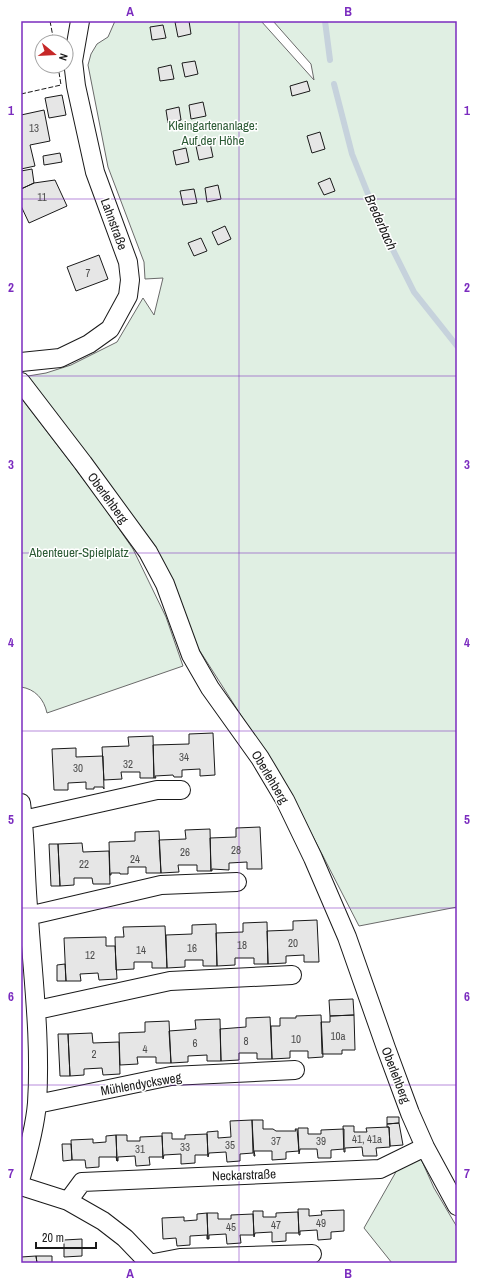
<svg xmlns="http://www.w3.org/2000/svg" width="478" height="1284" viewBox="0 0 478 1284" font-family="'Archivo Narrow',sans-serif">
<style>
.green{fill:#e0efe3;stroke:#6a6a6a}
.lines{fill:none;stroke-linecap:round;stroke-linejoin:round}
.stream{stroke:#c6d2dc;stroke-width:6}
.building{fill:#e6e6e6;stroke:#1a1a1a}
.street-casing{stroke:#1a1a1a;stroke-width:20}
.street{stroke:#fff;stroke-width:18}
.fence{stroke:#1a1a1a;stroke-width:1;stroke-dasharray:5 2;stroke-linecap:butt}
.grid{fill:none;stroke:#7b2cbf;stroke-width:1;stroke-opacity:0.55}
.labels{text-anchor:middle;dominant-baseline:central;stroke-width:3;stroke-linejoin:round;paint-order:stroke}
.number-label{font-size:11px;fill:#4d4d4d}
.park-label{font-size:13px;fill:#2b5a34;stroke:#fff}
.street-label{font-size:13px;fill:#1a1a1a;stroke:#fff}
.water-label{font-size:14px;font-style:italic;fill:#1a1a1a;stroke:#fff}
.neatline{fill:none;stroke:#7b2cbf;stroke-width:1.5}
.grid-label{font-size:13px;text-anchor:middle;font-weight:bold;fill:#7b2cbf}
</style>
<rect width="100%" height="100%" fill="#fff"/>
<path class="green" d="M115,21H261L314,80L311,64L273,21H457V907L359,926L290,792L198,648L55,416L28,376L46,373L71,365L117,342L143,298L154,315L163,278L145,279L144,262L108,167L88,65L91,54L97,44L108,37Z
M21,398L97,497L133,549L166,617L183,666L47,713C44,699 35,689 21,687Z
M421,1159L434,1188L457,1227V1263H392L364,1228L397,1170Z"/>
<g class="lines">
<path class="stream" d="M325,21L330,60
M334,84L352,154L380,224L414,292L457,346"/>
</g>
<path class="building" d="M189,21L191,34L178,37L175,22Z
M163,25L166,38L152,40L150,27Z
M195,61L198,74L185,77L182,63Z
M171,65L174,79L160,81L158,68Z
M307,81L310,91L292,96L290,86Z
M62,95L66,115L49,118L45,98Z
M203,102L206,116L191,119L189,105Z
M179,107L181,120L168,123L166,110Z
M44,110L50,141L30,145L35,166L21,169V115Z
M320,132L325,149L312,153L307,136Z
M210,143L213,157L199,160L196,146Z
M186,148L189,162L176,165L173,151Z
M60,153L62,162L44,165L43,156Z
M32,169L34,183L21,189V171Z
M330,178L335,191L324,195L318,183Z
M55,180L67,206L29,223L21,206V189L34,183Z
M218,185L221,199L207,202L205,188Z
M194,189L197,203L183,205L180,191Z
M225,226L231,239L218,245L212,232Z
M201,238L207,251L194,256L188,243Z
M99,255L108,279L76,291L67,267Z
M213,733L215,775L200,776V769L182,770V777H174L173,775L155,776L156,778H154L153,745L189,744V734Z
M153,736L154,778H140V772H121L122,779L104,780L102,747L129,746L128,737Z
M76,748V757L103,756L104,789L103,787H94V789H86V782L68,783V790H54L52,749Z
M260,827L262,869H247V862L229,863V870L212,869V871H211L210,838L236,837V828Z
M210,829L211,871H197V865H178L179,872L161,873L159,840L186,839L185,830Z
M159,831L161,873H146V867H128V874H120V873H111V875H110L109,842L135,841V832Z
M82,843L83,852L109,851L110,884H93L92,878H74V885L60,886L58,844Z
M49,844H58L60,886H51Z
M317,920L319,962H304V955L286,956V963L268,964L267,931L293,930V921Z
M267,922L268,964H254V958H235V965L217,966L216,933L243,932V923Z
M216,924L217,966H203V960H185V967L167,968L166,935L192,934V925Z
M165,926L167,968H152V962H134V969L116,970L115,937H124L123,927Z
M106,937V946H115L117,979L99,980L98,973L80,974L81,981H66L64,938Z
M65,964L66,981H57V965Z
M353,999L354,1015L330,1016L329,1000Z
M321,1015L323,1057L308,1058V1051H290V1058L272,1059L271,1026H280V1018H296V1016Z
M354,1015L355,1050H342V1054H322L321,1022H330V1016Z
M270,1017L272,1059H257V1053H239V1060L221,1061L220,1029L246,1027V1018Z
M220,1019L221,1061H207V1055L188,1056V1062L171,1063L169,1031L196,1029L195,1020Z
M169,1021L171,1063H156V1057H137L138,1064L120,1065L119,1033L145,1032V1022Z
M92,1033L93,1043L119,1042L120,1074L103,1075L102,1068L84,1069V1075L70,1076L68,1034Z
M58,1034H68L70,1076H60Z
M387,1117H399V1123L387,1124Z
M252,1120L253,1153L240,1154V1161L227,1162L226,1152L209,1153L208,1157L207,1132L218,1131V1138L231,1137L230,1121Z
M252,1120H263V1129H273L276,1131H296L295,1129H297L299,1151L286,1152V1159L272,1160V1151H254L255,1156H254Z
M399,1123L403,1145L390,1146L389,1127H387V1124Z
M343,1126H354V1132H367L366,1128L389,1127L390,1147L376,1148L377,1156H363L362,1147L345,1148V1152H344Z
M298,1128H308V1134H321V1130L344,1129V1149L331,1150V1158H318L317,1149H300L299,1154Z
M162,1133H172V1139H185V1135L207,1134L208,1155H195V1163L181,1164V1154L164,1155L163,1159Z
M116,1135L117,1161L116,1157H99V1167L86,1168L85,1160H72L71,1140L93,1139V1143L106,1142V1136Z
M116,1135H127V1141H140V1137L162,1136L163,1157H149L150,1165L136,1166L135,1156L118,1157V1161H117Z
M62,1144H71L72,1160L63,1161Z
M298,1209H309V1216L322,1215L321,1211L344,1210V1231L331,1232V1239L318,1240L317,1230L300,1231V1235H299Z
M253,1211H263V1217H276V1213L298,1212L299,1233H286V1241L272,1242V1232L255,1233L254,1237Z
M207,1213H218V1219H231V1215L253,1214L254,1235H240L241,1243L227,1244L226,1234L209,1235V1239H208Z
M207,1213L208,1239H207V1235L190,1236V1245L177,1246L176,1238L163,1239L162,1218L184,1217V1221L197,1220V1214Z
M82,1239V1256L64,1257V1240Z
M36,1256H52V1263H37Z
M36,1256L37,1263H21V1257Z"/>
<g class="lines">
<g class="street-casing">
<path id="street" d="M21,362L60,358L89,344L110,329L128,296L130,280L128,262L95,172L76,86L73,61L80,21
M21,382L83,463L148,552L165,584L191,655L210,688L260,758L285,800L313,858L347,937L386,1048L410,1113L425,1147L457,1206
M21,803C26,841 25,879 29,918C33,979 41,1041 37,1103C35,1128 28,1153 21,1177
M23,820L157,790H181
M28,916L161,885L237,882
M37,1010L170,981L292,975
M37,1104L171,1076L295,1070
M21,1186L68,1201L103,1221L125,1238L149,1263
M68,1201L82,1182L380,1169L425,1147
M154,1263L180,1258L312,1254"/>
</g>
<use href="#street" class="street"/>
<path class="fence" d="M50,21L54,42
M21,94L61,85L58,66"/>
</g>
<path class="grid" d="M239,21V1263M21,199H457M21,376H457M21,553H457M21,731H457M21,908H457M21,1085H457"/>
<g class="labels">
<g class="number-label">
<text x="34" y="128">13</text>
<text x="42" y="197">11</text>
<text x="88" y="273">7</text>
<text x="184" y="757">34</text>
<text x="128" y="764">32</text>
<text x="78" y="768">30</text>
<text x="236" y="850">28</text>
<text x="185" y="852">26</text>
<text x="135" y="859">24</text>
<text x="84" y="864">22</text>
<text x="293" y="943">20</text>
<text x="242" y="945">18</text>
<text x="192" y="948">16</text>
<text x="141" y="950">14</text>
<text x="90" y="955">12</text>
<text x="338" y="1036">10a</text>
<text x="296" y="1039">10</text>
<text x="246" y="1041">8</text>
<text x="195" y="1043">6</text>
<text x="145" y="1049">4</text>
<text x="94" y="1054">2</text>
<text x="367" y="1139">41, 41a</text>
<text x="276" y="1141">37</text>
<text x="321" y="1141">39</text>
<text x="230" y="1145">35</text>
<text x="185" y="1147">33</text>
<text x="140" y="1149">31</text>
<text x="321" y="1223">49</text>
<text x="276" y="1225">47</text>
<text x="231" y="1227">45</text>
</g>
<g class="park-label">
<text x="213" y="125">Kleingartenanlage:<tspan x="213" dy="15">Auf der Höhe</tspan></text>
<text x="79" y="552">Abenteuer-Spielplatz</text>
</g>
<g class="street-label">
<text transform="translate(114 224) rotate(70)">Lahnstraße</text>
<text transform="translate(108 498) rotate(54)">Oberlehberg</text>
<text transform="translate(270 777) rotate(59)">Oberlehberg</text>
<text transform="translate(396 1075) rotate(69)">Oberlehberg</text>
<text transform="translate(141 1084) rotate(-10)">Mühlendycksweg</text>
<text transform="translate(244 1175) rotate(-2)">Neckarstraße</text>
</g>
<g class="water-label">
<text transform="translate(381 222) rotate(66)">Brederbach</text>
</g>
</g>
<rect width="478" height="1284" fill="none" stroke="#ffffff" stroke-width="44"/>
<g transform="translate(54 54) rotate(108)"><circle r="19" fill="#ffffff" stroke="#a3a3a3"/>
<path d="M0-3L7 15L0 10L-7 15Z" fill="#c62828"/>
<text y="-6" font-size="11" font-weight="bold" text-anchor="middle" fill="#1a1a1a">N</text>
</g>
<path d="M36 1242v6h60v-6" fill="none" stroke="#1a1a1a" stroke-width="2"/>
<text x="42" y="1242" font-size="12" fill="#1a1a1a" stroke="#ffffff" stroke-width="3" paint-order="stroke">20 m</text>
<rect x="22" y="22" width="434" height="1240" class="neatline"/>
<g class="grid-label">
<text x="130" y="16">A</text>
<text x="348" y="16">B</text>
<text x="11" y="115">1</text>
<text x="467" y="115">1</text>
<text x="11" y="292">2</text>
<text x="467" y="292">2</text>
<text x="11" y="469">3</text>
<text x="467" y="469">3</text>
<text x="11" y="647">4</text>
<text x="467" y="647">4</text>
<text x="11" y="824">5</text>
<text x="467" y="824">5</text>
<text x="11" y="1001">6</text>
<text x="467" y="1001">6</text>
<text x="11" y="1178">7</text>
<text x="467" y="1178">7</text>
<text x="130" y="1278">A</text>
<text x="348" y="1278">B</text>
</g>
</svg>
